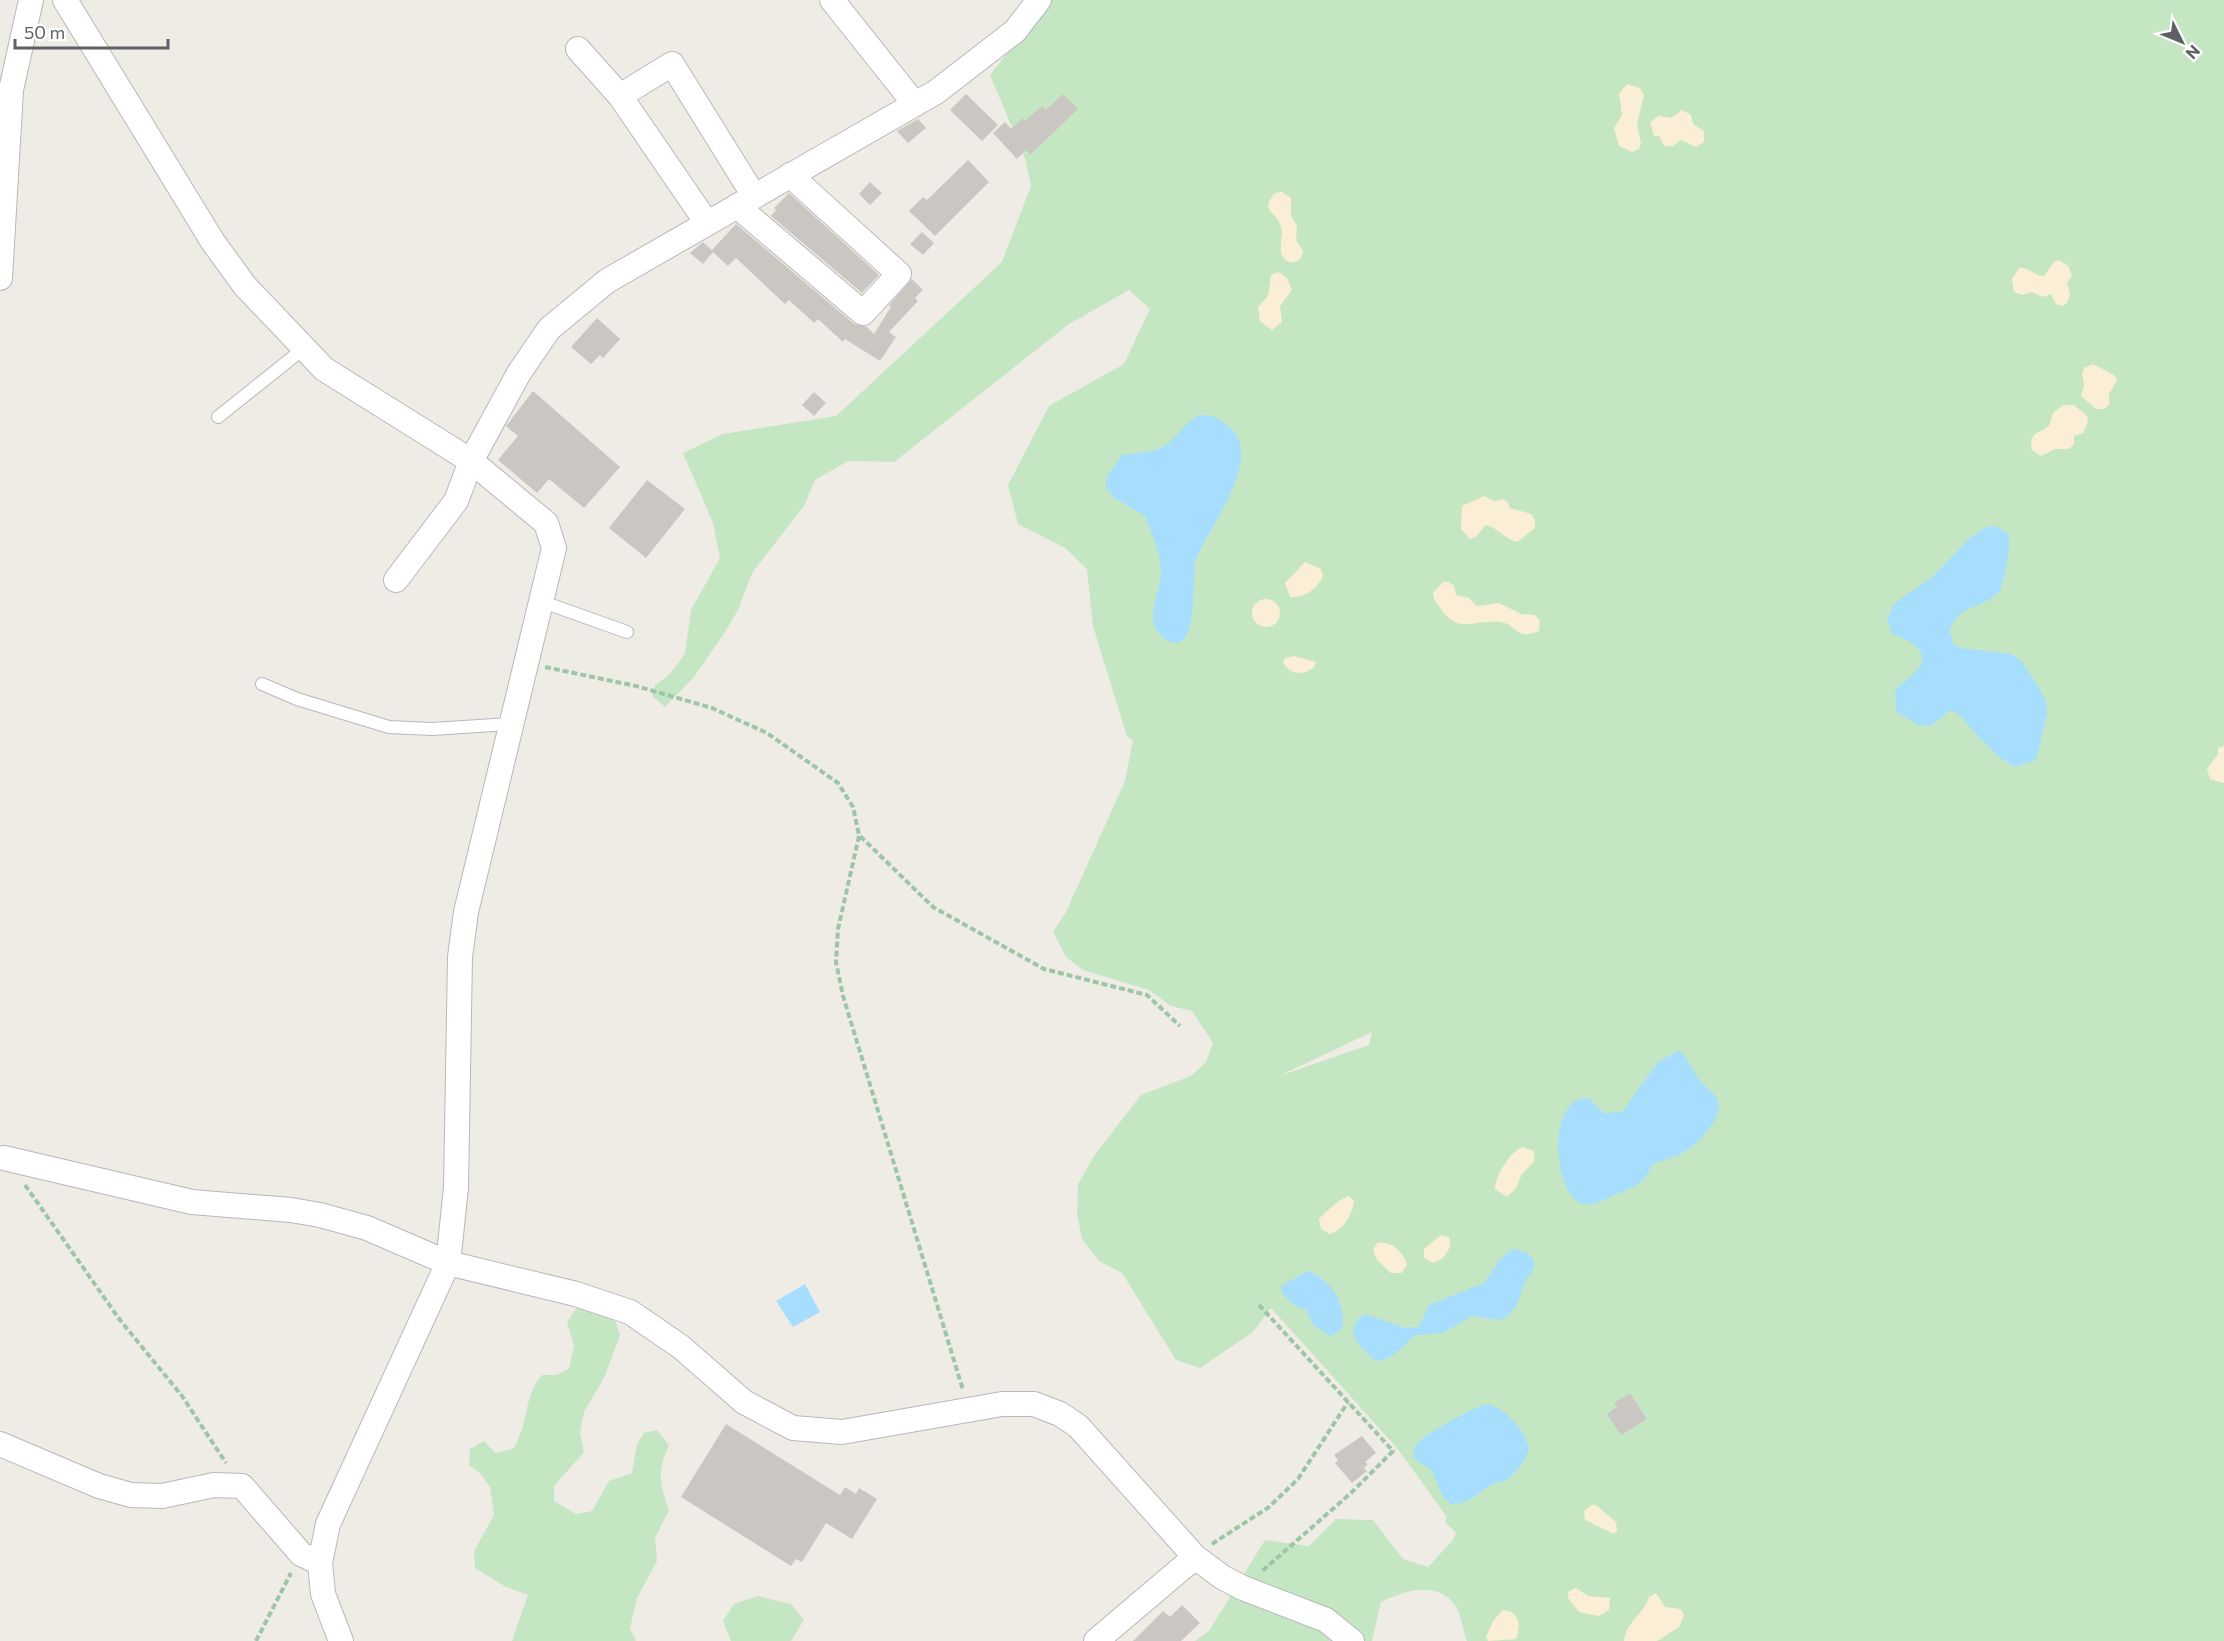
<svg xmlns="http://www.w3.org/2000/svg" width="2224" height="1641" viewBox="0 0 2224 1641" font-family="Commissioner,sans-serif">
<style>
.green{fill:#c5e6c2;fill-rule:evenodd}
.sand{fill:#faefd6}
.water{fill:#a7defd}
.building{fill:#cac7c2}
.lines{fill:none;stroke-linecap:round;stroke-linejoin:round}
.service-casing{stroke:#b6b8bc;stroke-width:14}
.minor-casing{stroke:#b6b8bc;stroke-width:26}
.path{stroke:#9cc6a5;stroke-width:4;stroke-dasharray:6 3;stroke-linecap:butt}
.service{stroke:#fff;stroke-width:12}
.minor{stroke:#fff;stroke-width:24}
</style>
<rect width="100%" height="100%" fill="#efece5"/>
<path class="green" d="M1049,0H2224V1641H1467C1463,1631 1461,1614 1455,1605C1436,1580 1404,1591 1381,1602L1372,1641H1195L1209,1631L1265,1540L1309,1546L1336,1519L1373,1520L1403,1559L1428,1567L1453,1540L1456,1533L1445,1522L1447,1517L1397,1448L1271,1308L1253,1332L1200,1368L1176,1360L1122,1273L1099,1261L1082,1239L1077,1214L1078,1184L1094,1156L1141,1095L1191,1076L1206,1062L1213,1043L1192,1011L1171,1006L1149,990L1083,970L1066,957L1053,932L1066,912L1125,781L1133,740L1127,737L1093,626L1087,569L1065,548L1018,524L1008,485L1049,406L1124,364L1150,309L1129,290L1069,324L894,462L848,461L815,480L804,506L752,573L738,610L725,632L694,677L665,707L652,696L655,685L669,675L685,654L691,610L720,558L713,523L683,453L723,434L836,416L1002,262L1031,186L1026,161L990,75ZM1372,1032L1369,1045L1282,1075L1283,1074Z
M580,1303L612,1312L620,1335L605,1376L584,1412L580,1433L584,1452L554,1486V1501L576,1514L592,1511L609,1481L632,1473L637,1444L644,1433L657,1430L669,1445C657,1472 659,1483 669,1510L655,1538L657,1561L637,1598L630,1628L636,1641H512L528,1595L504,1586L475,1568L474,1551L494,1515L490,1487L480,1473L469,1465L470,1449L484,1441L495,1453L513,1449C529,1425 523,1396 542,1375H556L569,1369L574,1345L567,1322Z
M758,1596L791,1604L804,1620L791,1641H731L723,1621L734,1604Z"/>
<path class="sand" d="M1627,84L1640,88L1644,95L1637,124L1641,144L1639,149L1632,152L1619,146L1614,128L1622,115L1619,94Z
M1682,110L1691,115L1693,124L1704,131V142L1696,147L1681,140L1673,146H1664L1659,136H1654L1650,122L1659,116L1671,118Z
M1282,192L1291,198V216L1297,226L1296,240L1303,251C1302,262 1290,267 1283,257C1277,247 1285,235 1280,224C1274,210 1260,211 1275,193Z
M2059,260L2068,266L2072,275L2067,284L2070,294L2067,303L2062,306L2056,304L2051,294L2043,297L2032,292L2022,295L2014,292L2012,279L2019,268C2030,267 2034,276 2044,276L2054,262Z
M1278,272L1287,278L1292,290L1280,306L1282,322L1272,330L1260,321L1258,307L1268,296L1271,275Z
M2093,364L2114,375L2117,380L2109,394V405L2104,409H2096L2081,396L2084,385L2082,374L2084,368Z
M2063,405H2074L2087,416L2088,422L2083,433L2074,436V444L2069,449H2055L2041,456L2032,450C2028,433 2039,433 2049,426L2053,413Z
M1484,496L1495,501L1502,499L1507,501L1510,508L1531,514L1535,520V528L1517,542C1505,539 1497,527 1485,525L1477,536L1470,539L1461,529L1462,506Z
M1305,562L1321,569L1323,576C1318,588 1304,599 1290,597L1285,583Z
M1443,582H1449L1454,586L1456,595L1469,598L1477,606L1499,603L1521,614L1535,615L1540,621L1539,631C1515,641 1517,624 1501,622C1475,619 1458,635 1441,609C1437,602 1433,601 1433,593Z
M1252 613a14 14 0 1 1 28 0a14 14 0 1 1-28 0Z
M1294,656L1316,662L1314,667C1304,676 1291,675 1283,663L1285,658Z
M2224,746V783H2223L2210,779L2207,769L2218,754V748Z
M1523,1147L1534,1151V1162L1522,1174L1516,1188L1507,1197L1495,1189C1495,1176 1511,1150 1523,1147Z
M1349,1196L1354,1201C1352,1216 1344,1229 1330,1234L1321,1229L1319,1219C1326,1212 1340,1198 1349,1196Z
M1441,1235L1449,1237C1453,1249 1444,1260 1433,1263L1424,1258V1249Z
M1377,1243C1391,1240 1402,1251 1407,1264L1402,1273H1391L1377,1260L1373,1250Z
M1591,1505H1596L1616,1522L1617,1531L1614,1534L1585,1520L1584,1511Z
M1576,1588L1588,1596L1610,1598L1609,1610L1599,1616L1579,1612L1568,1598V1592Z
M1656,1593L1665,1607L1681,1609L1684,1615L1679,1627L1657,1641H1624C1626,1622 1644,1614 1649,1597Z
M1503,1610C1520,1612 1521,1624 1516,1639L1488,1641L1486,1637L1493,1621Z"/>
<path class="water" d="M1199,415C1212,415 1219,418 1228,426C1267,456 1208,528 1196,559C1191,572 1201,660 1167,640C1138,623 1163,592 1161,569C1160,551 1151,533 1145,516L1113,497L1106,488L1107,476L1122,455C1133,453 1145,453 1155,450C1174,445 1183,423 1199,415Z
M1996,526C1999,529 2006,531 2008,534C2012,540 2004,583 2000,590C1987,610 1960,601 1950,630L1953,643L1960,648L2012,654L2023,663L2037,684L2046,701L2047,714L2036,760L2015,767C1988,752 1977,733 1956,712L1949,711L1931,726L1918,725L1896,712L1895,691C1902,682 1914,675 1920,666C1930,648 1904,638 1892,634L1887,619L1894,604L1933,576L1970,538L1986,527Z
M1679,1050C1689,1058 1692,1070 1700,1081C1705,1086 1712,1091 1716,1097C1728,1115 1697,1145 1683,1153C1673,1159 1662,1159 1652,1165C1644,1185 1634,1187 1615,1195C1606,1199 1594,1206 1584,1204C1553,1199 1545,1094 1589,1098L1604,1113L1622,1112L1658,1062Z
M1512,1249L1526,1252L1534,1260V1269L1526,1279L1516,1307L1503,1320L1472,1316L1443,1333L1415,1335C1403,1346 1393,1360 1376,1361C1360,1347 1340,1330 1365,1314L1405,1328L1419,1327L1429,1305L1484,1283L1499,1261Z
M1308,1271C1331,1279 1347,1304 1342,1329L1331,1337L1313,1325L1306,1310L1292,1304L1281,1292L1282,1285Z
M805,1284L820,1312L793,1327L776,1301Z
M1486,1404C1502,1405 1535,1437 1527,1455C1524,1463 1513,1475 1506,1481C1481,1483 1478,1504 1451,1504L1443,1497L1432,1471L1413,1457C1413,1456 1414,1449 1414,1448C1420,1435 1472,1409 1486,1404Z"/>
<path class="building" d="M966,94L998,125L982,141L950,110Z
M1063,94L1078,109L1030,155L1026,150L1017,159L993,133L1005,122L1011,129L1023,118L1025,121L1042,106L1046,110Z
M918,119L926,128L908,143L897,131Z
M968,160L989,182L935,236L909,211L923,197L927,200Z
M870,182L882,193L870,205L859,194Z
M789,193L879,275L862,293L771,216L776,210L774,208Z
M736,224L854,324L867,327L874,334L891,307L889,305L912,279L923,290L915,298L918,301L889,332L896,337L880,361L845,339L843,342L818,319L814,323L789,300L785,304L736,258L728,266L713,252L703,264L690,253L703,242L712,250Z
M922,232L934,243L923,255L910,244Z
M597,318L620,339L603,358L600,355L591,364L571,347Z
M533,391L620,467L584,508L549,479L537,493L498,460L518,436L506,426Z
M814,392L826,403L814,416L802,405Z
M647,480L685,509L646,558L609,528Z
M1630,1393L1647,1419L1621,1435L1607,1414L1617,1407L1614,1403Z
M726,1424L840,1495L845,1487L856,1494L859,1488L877,1499L852,1539L826,1523L802,1562L796,1559L791,1566L681,1497Z
M1362,1436L1376,1453L1365,1462L1368,1464L1364,1468L1367,1471L1352,1483L1335,1463L1338,1460L1334,1455Z
M1182,1605L1200,1623L1181,1641H1133L1163,1611L1170,1617Z"/>
<g class="lines">
<g class="service-casing">
<path id="service" d="M218,417L303,349
M543,602L627,632
M262,684L297,699L389,727L432,729L510,724"/>
</g>
<g class="minor-casing">
<path id="minor" d="M65,0L213,242L245,286L324,369L471,461L546,523L554,548L466,912L460,957L456,1188L448,1263L328,1524L320,1563L323,1594L341,1641
M832,0L914,103
M578,49L620,96L707,223
M620,96L672,64L754,196
M737,206L863,313L899,274L790,175
M0,278L11,90L31,0
M396,580L456,501L471,461L519,373L549,329L607,281L936,92L1015,31L1039,0
M4,1158L192,1202L291,1210L320,1215L367,1228L448,1263L576,1294L630,1312L681,1347L744,1402L793,1428L842,1432L1002,1404H1034L1060,1414L1078,1426L1195,1557L1222,1577L1243,1588L1326,1620L1352,1641
M0,1444L99,1486L131,1495L162,1496L214,1485L242,1486L301,1554L320,1563
M1096,1641L1195,1557"/>
</g>
<path class="path" d="M545,667L636,686L712,708L767,733L838,783L853,807L859,835L933,907L1044,969L1147,995L1180,1026
M859,836L838,929L836,962L843,996L963,1390
M25,1185L120,1320L182,1396L226,1463
M1259,1305L1393,1451L1351,1493L1261,1572
M1212,1544L1269,1507L1298,1479L1348,1402
M256,1641L291,1573"/>
<use href="#service" class="service"/>
<use href="#minor" class="minor"/>
</g>
<g transform="translate(2182 42) rotate(133)" stroke="#ffffff" stroke-width="4.5" paint-order="stroke">
<path d="M0-4.5L10 22L0 15L-10 22Z" fill="#5d6165"/>
<text y="-9" font-size="16" font-weight="bold" text-anchor="middle" fill="#5d6165">N</text>
</g>
<path d="M15 39v9h153v-9" fill="none" stroke="#5d6165" stroke-width="3"/>
<text x="24" y="39" font-size="18" fill="#5d6165" stroke="#ffffff" stroke-width="4.5" paint-order="stroke">50 m</text>
</svg>
